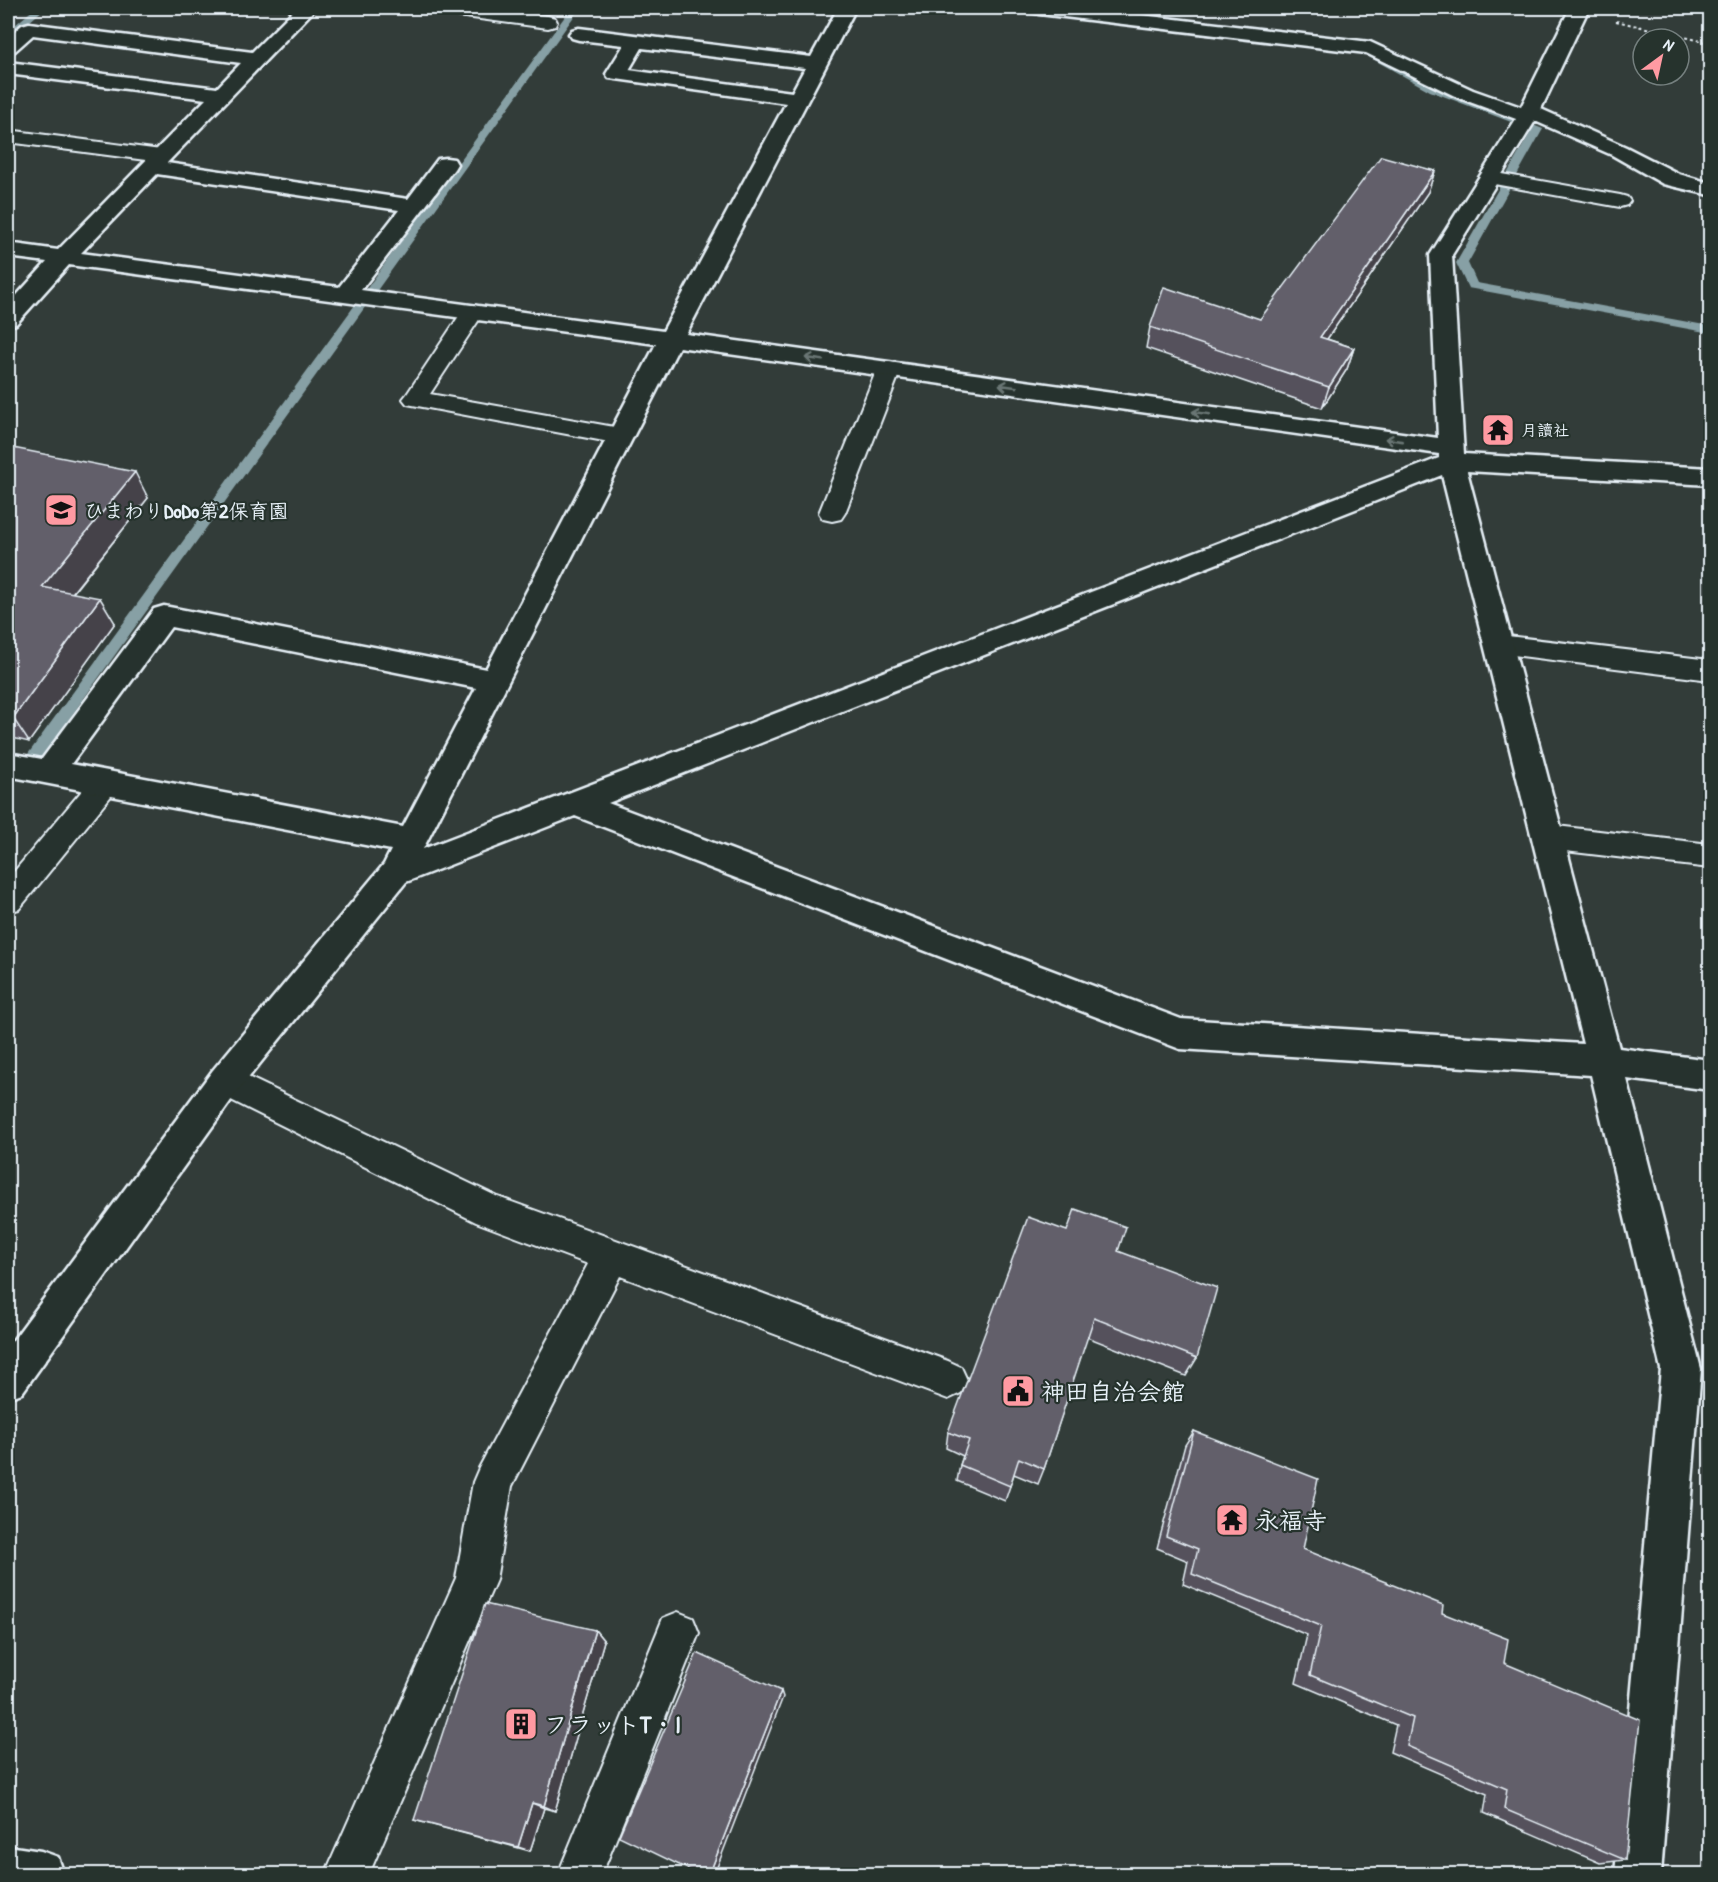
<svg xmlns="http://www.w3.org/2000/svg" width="1718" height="1882" viewBox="0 0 1718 1882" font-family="'Patrick Hand','Klee One',sans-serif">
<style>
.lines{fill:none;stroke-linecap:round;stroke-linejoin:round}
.stream{fill:#87a0a5;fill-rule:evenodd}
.lane-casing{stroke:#e8f1f8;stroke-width:4}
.street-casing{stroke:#e8f1f8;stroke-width:5}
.secondary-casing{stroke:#e8f1f8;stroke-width:5}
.path{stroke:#e8f1f8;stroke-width:2;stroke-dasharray:3 3;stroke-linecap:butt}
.lane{fill:#26332d;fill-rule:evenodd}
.street{fill:#26332d;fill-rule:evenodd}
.secondary{fill:#26332d;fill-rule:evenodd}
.wall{fill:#54515b;stroke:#e8f1f8;stroke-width:1.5}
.shaded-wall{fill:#45424a;stroke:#e8f1f8;stroke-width:1.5}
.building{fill:#625e6a;stroke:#e8f1f8;stroke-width:1.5}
.oneway{stroke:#6a7674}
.labels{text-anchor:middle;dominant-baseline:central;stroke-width:4.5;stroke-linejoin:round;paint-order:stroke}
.far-poi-label{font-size:16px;font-weight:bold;fill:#e8f1f8;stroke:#26332d;text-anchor:start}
.poi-label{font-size:20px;font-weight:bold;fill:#e8f1f8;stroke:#26332d;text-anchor:start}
.near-poi-label{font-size:24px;font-weight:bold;fill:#e8f1f8;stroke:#26332d;text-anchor:start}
</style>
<rect width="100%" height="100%" fill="#323c39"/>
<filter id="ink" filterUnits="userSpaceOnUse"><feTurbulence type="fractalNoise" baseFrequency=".0167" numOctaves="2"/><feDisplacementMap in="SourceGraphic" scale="12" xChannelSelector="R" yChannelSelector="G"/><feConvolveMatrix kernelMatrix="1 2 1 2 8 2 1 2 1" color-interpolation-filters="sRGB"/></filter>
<g filter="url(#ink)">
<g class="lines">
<path class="stream" d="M35,8H45L11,38L8,39V31Z
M571,8H580L38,762H28L25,758L28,754Z
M985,8L1056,12L1061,15L1056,18L989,11Z
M1365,48L1438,87L1543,129L1468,263L1477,283L1710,326V333L1468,288L1456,263L1532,130L1430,91L1362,53L1360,51Z"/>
<g class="lane-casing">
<path id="lane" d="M426,8H475L548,16L555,18L557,22L555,26L548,28L435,13L429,12Z
M8,130L161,150L168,152L171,156L168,160L161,162L8,142Z
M1490,172L1620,195L1627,197L1630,201L1627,205L1620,207L1483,182L1480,178L1483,174Z
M473,305L481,307L484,312L430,394L620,428L629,431L632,436L629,441L620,444L407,404L403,399L407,394L465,307Z
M889,362L897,364L901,369L845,513L841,519L832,521L823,519L819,513L877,369L881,364Z
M1499,635L1710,660V680L1489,652L1485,645L1489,638Z
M105,772L115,775L120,783L115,791L19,909L8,912V879L95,775Z
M1548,825L1710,844V868L1548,849L1537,845L1533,837L1537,829Z
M225,1066L498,1197L948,1361L961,1367L967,1380L961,1393L948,1399L620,1276L512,1486L496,1580L369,1874H325L456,1578L473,1482L479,1468L588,1264L476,1222L213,1091L208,1081L213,1071Z
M678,1612L693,1618L699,1633L602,1874H558L663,1618Z"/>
</g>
<g class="street-casing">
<path id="street" d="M296,8H316L167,163L408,199L438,159L446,158L454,159L457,164L454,169L361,290L663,331L786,103L609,78L606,74L624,45L579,40L572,38L569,34L572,30L579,28L811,57L838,8H856L686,334L1438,438L1430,255L1516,119L1459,98L1366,53L1039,14L1032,12L1029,8H1082L1370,42L1473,90L1521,107L1570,8H1589L1541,109L1626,147L1679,174L1710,183V195L1663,184L1612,155L1535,121L1452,255L1464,454L1710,468V485L1467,471L1619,1048L1710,1060V1090L1627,1079L1701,1369L1661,1874H1615L1661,1369L1591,1075L1180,1049L575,816L406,882L237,1092L22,1393L8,1398V1347L213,1070L384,864L391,850L8,776V753L42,759L154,609L164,606L486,669L656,344L69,265L16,324L8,326V305L47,262L8,257V243L58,250L206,99L8,74V62L217,88L241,63L33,35L15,51L8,53V37L22,25L29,23L252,52ZM642,48L805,68L792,92L629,70ZM157,174L399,210L339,287L81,253ZM679,347L1439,454V458L423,849ZM1442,475L1583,1044L1181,1019L608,803ZM171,627L476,688L403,827L71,764Z"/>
</g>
<g class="secondary-casing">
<path id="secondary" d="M8,1846L41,1851L58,1857L64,1874H8Z"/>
</g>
<path class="path" d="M1616,21L1710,43"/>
<use href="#lane" class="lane"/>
<use href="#street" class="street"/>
<use href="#secondary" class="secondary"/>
</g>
<path class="wall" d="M1435,171L1428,192L1327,339L1354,348L1347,369L1322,408L1146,348L1150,327L1260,319Z
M8,447L148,498L73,593L115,623L29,742L8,737Z
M1118,1251L1197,1358L1186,1376L1087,1337L1044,1469L1038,1484L1014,1474L1005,1501L957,1481L960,1465L963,1456L946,1448L948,1432Z
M1194,1431L1303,1549L1442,1613L1504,1663L1625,1860L1600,1863L1484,1813L1487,1794L1390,1752L1396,1725L1296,1683L1307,1635L1183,1584L1188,1561L1157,1548L1185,1445Z
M595,1630L604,1641L555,1811L544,1808L530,1851L414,1820Z"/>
<path class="shaded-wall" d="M1435,171L1428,192L1314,358L1320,337Z
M1354,348L1347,369L1322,408L1329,387Z
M135,472L148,498L57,612L42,587Z
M100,598L115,623L29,742L13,718Z
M595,1630L604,1641L555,1811L544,1806Z
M781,1691L783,1697L714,1875H709Z
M532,1803L544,1808L530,1851L518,1847Z"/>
<path class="building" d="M1381,156L1435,171L1320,337L1354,348L1329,387L1150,327L1164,287L1260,319Z
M8,447L135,472L42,587L100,598L13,718L8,716Z
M1075,1209L1126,1227L1118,1251L1217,1288L1197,1358L1094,1318L1044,1469L1019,1458L1010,1486L960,1465L969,1440L948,1432L1028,1217L1067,1231Z
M1194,1431L1318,1479L1303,1549L1443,1605L1442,1613L1508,1639L1504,1663L1640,1720L1625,1860L1504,1809L1507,1789L1407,1746L1413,1718L1310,1675L1321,1626L1192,1574L1198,1549L1166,1536Z
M485,1604L595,1630L544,1806L532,1803L518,1847L414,1820Z
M697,1653L781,1691L709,1875H700L619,1836Z"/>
<defs><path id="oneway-shaft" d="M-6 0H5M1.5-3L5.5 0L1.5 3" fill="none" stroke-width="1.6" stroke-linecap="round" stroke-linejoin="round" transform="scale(1.5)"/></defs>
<g class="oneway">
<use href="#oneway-shaft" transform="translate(814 359) rotate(-172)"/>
<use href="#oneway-shaft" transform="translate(1008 386) rotate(-172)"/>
<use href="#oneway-shaft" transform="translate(1201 413) rotate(-172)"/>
<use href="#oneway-shaft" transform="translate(1394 440) rotate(-172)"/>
</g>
</g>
<defs>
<g id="temple-square" transform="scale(1.725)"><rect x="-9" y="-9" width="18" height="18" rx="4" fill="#ff9aa2" stroke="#26332d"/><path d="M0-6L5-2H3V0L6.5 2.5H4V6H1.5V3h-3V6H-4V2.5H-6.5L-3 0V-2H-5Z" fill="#111"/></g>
<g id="school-square" transform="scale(1.725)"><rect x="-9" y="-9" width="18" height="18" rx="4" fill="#ff9aa2" stroke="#26332d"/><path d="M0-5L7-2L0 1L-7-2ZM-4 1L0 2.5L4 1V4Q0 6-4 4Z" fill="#111"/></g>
<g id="civic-square" transform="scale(1.725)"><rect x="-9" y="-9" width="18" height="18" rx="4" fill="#ff9aa2" stroke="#26332d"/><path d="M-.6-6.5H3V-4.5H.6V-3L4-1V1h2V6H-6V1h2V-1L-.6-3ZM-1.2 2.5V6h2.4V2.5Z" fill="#111"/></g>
<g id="building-square" transform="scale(1.725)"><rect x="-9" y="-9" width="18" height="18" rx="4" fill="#ff9aa2" stroke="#26332d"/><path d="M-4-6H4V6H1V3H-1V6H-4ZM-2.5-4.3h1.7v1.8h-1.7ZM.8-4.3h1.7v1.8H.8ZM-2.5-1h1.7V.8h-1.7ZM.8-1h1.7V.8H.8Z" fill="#111"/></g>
</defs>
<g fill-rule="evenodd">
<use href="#temple-square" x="1498" y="430"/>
<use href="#school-square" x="61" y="510"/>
<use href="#civic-square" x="1018" y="1391"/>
<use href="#temple-square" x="1232" y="1520"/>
<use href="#building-square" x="521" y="1724"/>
</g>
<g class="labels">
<g class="far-poi-label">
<text x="1521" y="430">月讀社</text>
</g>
<g class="poi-label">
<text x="84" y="510">ひまわりDoDo第2保育園</text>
</g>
<g class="near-poi-label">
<text x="1041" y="1391">神田自治会館</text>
<text x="1255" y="1520">永福寺</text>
<text x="544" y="1724">フラットT・I</text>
</g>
</g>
<rect width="1718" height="1882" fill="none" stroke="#26332d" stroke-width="30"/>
<rect x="15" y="15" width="1688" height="1852" fill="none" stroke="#e8f1f8" stroke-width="2" filter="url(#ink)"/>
<g transform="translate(1661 57) rotate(33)"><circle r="28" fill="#26332d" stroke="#747f7e" stroke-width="1.5"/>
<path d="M0-4.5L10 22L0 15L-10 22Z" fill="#ff9aa2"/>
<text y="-9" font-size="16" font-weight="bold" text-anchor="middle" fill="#e8f1f8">N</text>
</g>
</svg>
